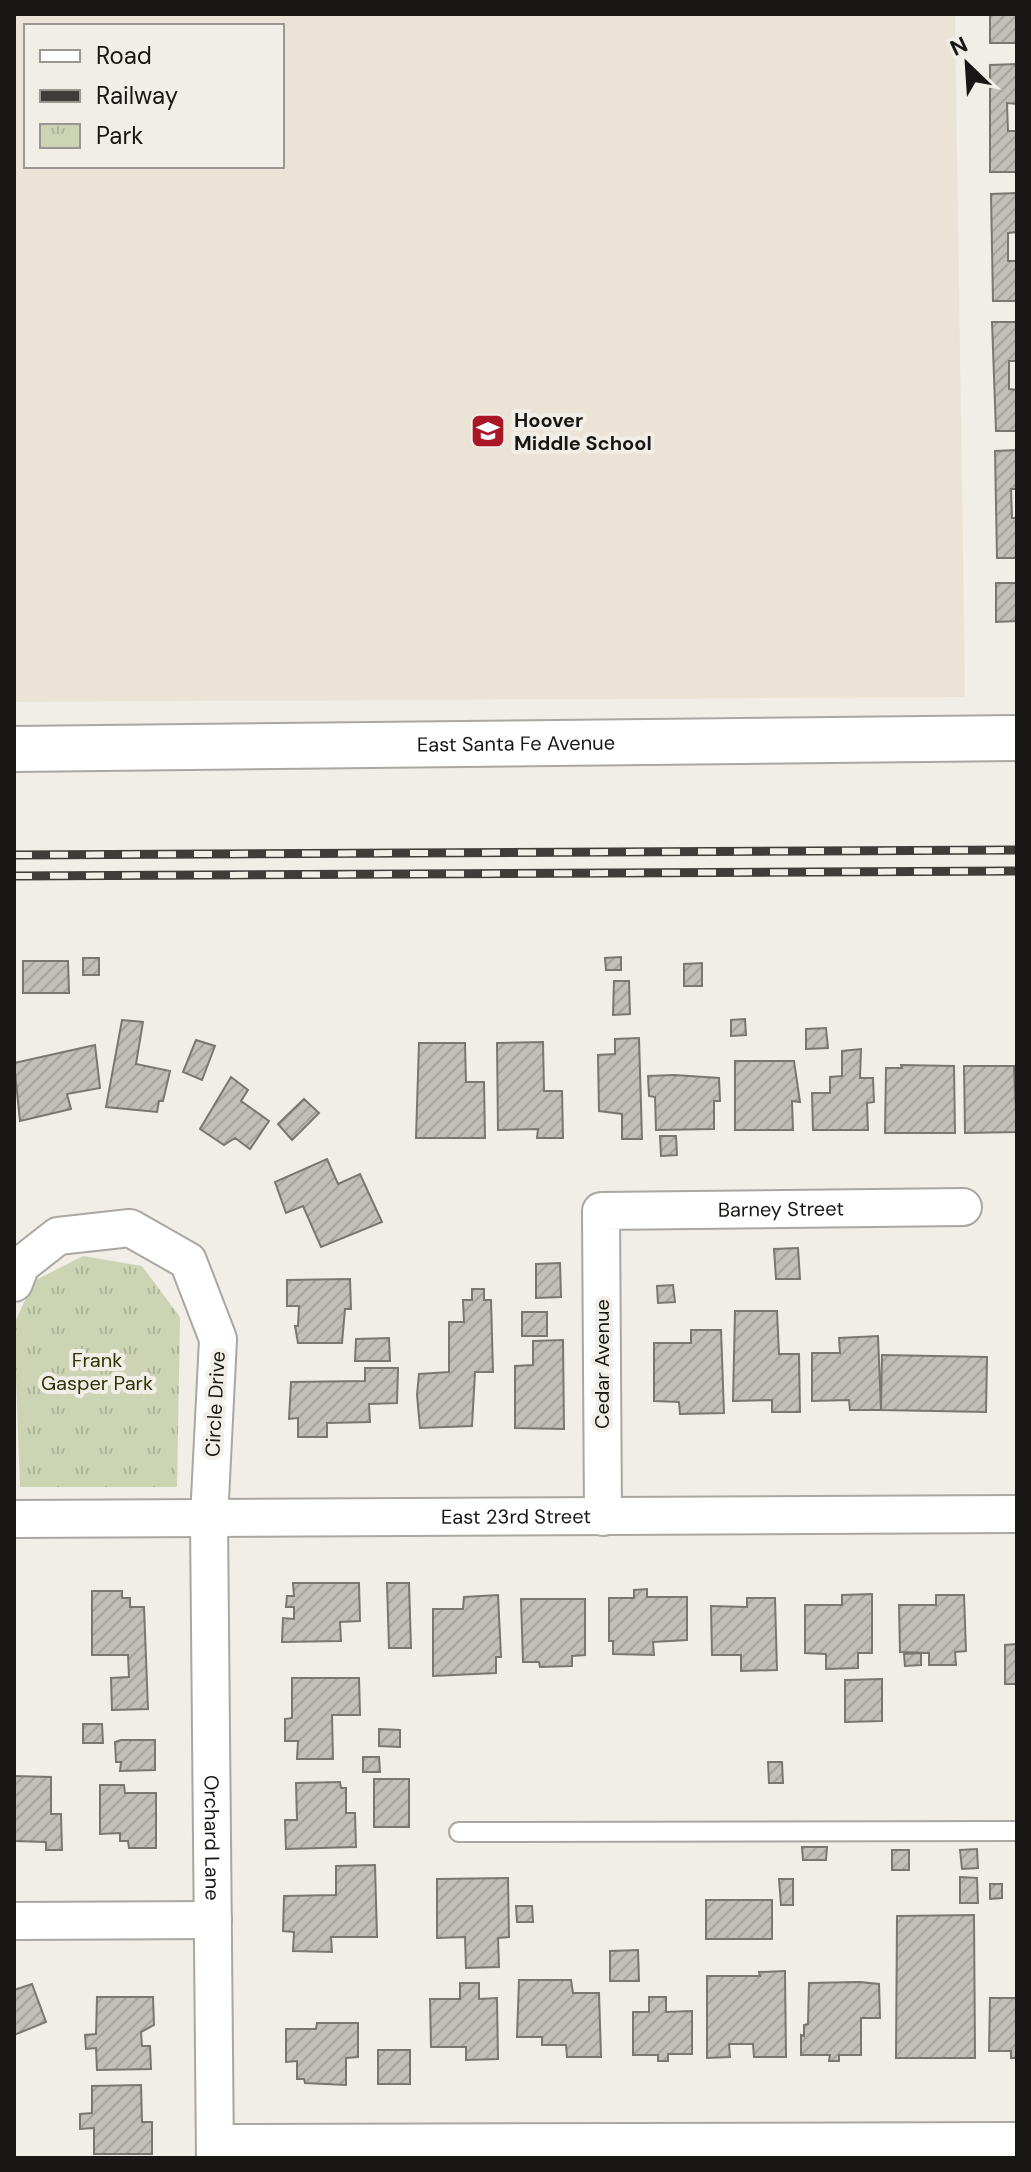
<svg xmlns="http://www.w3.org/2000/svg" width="1031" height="2172" viewBox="0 0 1031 2172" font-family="'DM Sans',sans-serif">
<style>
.built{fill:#ebe3d6;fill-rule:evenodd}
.park{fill:url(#park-tufts)}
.building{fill:url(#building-hatch);stroke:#7a7772;stroke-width:2}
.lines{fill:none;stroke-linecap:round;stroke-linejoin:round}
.service-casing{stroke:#aaa6a1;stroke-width:22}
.minor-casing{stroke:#aaa6a1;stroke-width:40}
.tertiary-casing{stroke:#aaa6a1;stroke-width:48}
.service{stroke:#fff;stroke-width:18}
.minor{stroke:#fff;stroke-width:36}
.tertiary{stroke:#fff;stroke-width:44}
.rail-casing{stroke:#3f3d3a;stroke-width:9}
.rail{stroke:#f1ede7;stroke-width:6;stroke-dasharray:18;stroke-linecap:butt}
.labels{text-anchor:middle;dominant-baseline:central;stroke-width:8;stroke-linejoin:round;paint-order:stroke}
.poi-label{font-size:20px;font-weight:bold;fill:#181715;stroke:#f1ede7;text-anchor:start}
.street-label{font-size:20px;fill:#181715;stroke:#f1ede7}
.park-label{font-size:20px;fill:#2e3504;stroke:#f1ede7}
</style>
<defs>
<pattern id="park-tufts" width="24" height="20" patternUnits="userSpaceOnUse" patternTransform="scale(2)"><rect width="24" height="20" fill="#ccd4b4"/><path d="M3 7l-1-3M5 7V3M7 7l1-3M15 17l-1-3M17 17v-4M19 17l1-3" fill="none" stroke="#aeb59a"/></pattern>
<pattern id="building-hatch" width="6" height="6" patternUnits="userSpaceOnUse" patternTransform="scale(2)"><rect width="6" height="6" fill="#c2bfb9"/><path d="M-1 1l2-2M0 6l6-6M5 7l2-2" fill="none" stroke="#a6a39e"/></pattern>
</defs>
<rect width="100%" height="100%" fill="#f1ede7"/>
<path class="built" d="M14,14H955L965,697L14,702ZM26,26H282V166H26Z"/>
<path class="park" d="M83,1256L142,1266L180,1317L177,1487H20L14,1324L34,1281Z"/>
<path class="building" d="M990,14H1017V43H990Z
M1017,64V104L1007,103L1008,131H1017V172H990V65Z
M1017,193V232L1008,233V261H1017V301H993L991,194Z
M992,322H1017V361H1009V389L1017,390V431H996Z
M1017,450V489H1011L1012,518H1017V558H997L995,451Z
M996,583H1017V621L996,622Z
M621,957V970H606L605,958Z
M83,958H99V975H83Z
M23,961H68L69,993H23Z
M702,963V986H684V964Z
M614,981H629L630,1014L613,1015Z
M745,1019L746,1035L731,1036V1020Z
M122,1020L143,1022L136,1064L170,1071L163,1101H159L157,1112L106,1107Z
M826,1028L828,1048L806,1049V1029Z
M639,1038L642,1139H622V1114L599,1111L598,1055L615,1054V1039Z
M196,1040L215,1046L202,1080L183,1072Z
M543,1042L544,1091H562L563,1138H537L538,1129L498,1130L497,1043Z
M419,1043H465L466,1082H484L485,1138H416Z
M95,1045L100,1088L67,1094L71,1109L20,1121L14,1063Z
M861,1049L860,1078H873L874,1102L867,1103L868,1130H813L812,1093H830V1077L842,1076V1051Z
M735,1061H794L800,1102L792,1101L793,1130H735Z
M901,1065L954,1066L955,1133H885L886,1068H902Z
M964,1066H1014L1017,1132L965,1133Z
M674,1075L719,1078L720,1101H714V1129L656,1130L655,1097L649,1096L648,1076Z
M231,1077L248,1090L241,1101L269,1121L250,1149L235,1138L224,1145L200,1129Z
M304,1099L319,1113L292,1140L278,1124Z
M660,1136H676L677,1155L661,1156Z
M327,1159L338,1184L360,1174L382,1222L321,1247L303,1206L286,1213L275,1182Z
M798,1248L800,1279H776L774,1249Z
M560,1263L561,1297L536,1298V1264Z
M350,1279L351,1309H345L342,1343H298L295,1326H298L299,1306H287V1280Z
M673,1285L675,1302L658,1303L657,1286Z
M472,1289H484V1300H491L493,1372H475L472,1426L420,1428L417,1395L419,1374L449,1372V1322H464L463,1300H472Z
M735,1311H777L779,1354H799L800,1412H772V1400L733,1401Z
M522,1312H547V1336H522Z
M691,1330H721L724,1413L680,1414L679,1402L654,1401V1343H691Z
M878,1336L881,1410H850L849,1400L812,1401V1353H840L839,1338Z
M389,1338L390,1361H355L356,1339Z
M563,1340L564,1429L515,1428V1366L533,1365V1341Z
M882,1355L987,1357L986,1412L881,1410Z
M365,1368H398L397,1403L369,1404L370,1422L327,1423V1437H298V1418L289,1419L291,1382L365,1381Z
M293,1583H359L360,1621L340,1622L341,1641L282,1642L283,1618L294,1619V1607H286L287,1596H294Z
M387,1583H409L411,1648H389Z
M647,1589V1597H687V1640L653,1642L654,1655L613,1654V1641H609V1598H634V1590Z
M92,1591H122V1598H130V1607H144L148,1709L112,1710L111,1678L129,1677L128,1655H92Z
M872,1594V1653H858V1668L826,1669V1654L805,1653V1605H842V1595Z
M498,1595L501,1657H496V1673L433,1676V1609H463L464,1597Z
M936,1595H964L966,1651L955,1652L956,1665H929V1653L900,1652L899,1605H936Z
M747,1598H775L777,1670L741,1671V1655H712L711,1606L747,1607Z
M521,1599H585V1655L572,1656V1666L540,1667L539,1662H523Z
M1017,1644V1684H1005V1645Z
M921,1653V1665L905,1666L904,1654Z
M292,1678H359L360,1715H332L333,1759H297L298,1741H285V1719L292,1718Z
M882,1679V1721L845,1722V1680Z
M83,1724H102L103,1743H83Z
M379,1729L400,1730V1747L379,1746Z
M121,1740H155V1770L120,1771L121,1762H116L115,1742Z
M363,1757H379L380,1772H363Z
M768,1762H782L783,1783H769Z
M14,1776L51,1777V1814H61L62,1850H46V1842L14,1841Z
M374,1779H409V1827H374Z
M340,1782L341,1788H346V1813H355L356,1847L286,1849L285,1820H297L296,1783Z
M100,1785H124L125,1793H156V1848H129L128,1841H120V1833L100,1834Z
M802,1847H827L826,1860H803Z
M977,1849L978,1868L962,1869L960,1850Z
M892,1850H909V1870H892Z
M375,1865L377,1937H331L332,1952L293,1951L294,1932L283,1931L284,1896L336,1895V1866Z
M960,1877L977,1878L978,1903H960Z
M508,1878L509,1937L498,1938L499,1967L466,1968L465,1937L437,1938V1879Z
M779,1879H793V1905H781Z
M990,1884H1002V1898L990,1899Z
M706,1900H772V1939H706Z
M516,1906H532L533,1922H517Z
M974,1915L975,2058H896L897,1916Z
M638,1950L639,1981H610V1951Z
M785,1971L786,2057H754L753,2044H729L730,2057L707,2058V1976H760L759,1972Z
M519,1980H571L573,1993H599L601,2057H567L566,2045H542V2037H517Z
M860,1982L879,1984L880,2018H861V2055H839V2061H829L830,2055H801V2035L804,2036V2025L808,2024L809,1983Z
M460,1983H479V1999L497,1998L498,2059L466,2060V2047H431L430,1999H460Z
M32,1984L46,2022L14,2035V1990Z
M97,1997H153L154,2025L141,2032L142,2046H150L151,2069L97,2070L96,2048L86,2049L85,2035L96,2034Z
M649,1997H666V2012L692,2011V2054H668V2061H658V2055H633V2012H649Z
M990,1998H1017V2058H1011V2051H989Z
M317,2023H358V2057L346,2058V2085L305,2083L304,2079H297V2061L286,2062V2029H316Z
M378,2050H410V2084H378Z
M141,2085L142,2122H152V2154H94V2128L80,2129V2114L92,2113V2086Z"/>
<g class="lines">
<g class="service-casing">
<path id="service" d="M459,1832L1017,1831"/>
</g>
<g class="minor-casing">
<g id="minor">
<path id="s1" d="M14,1283L21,1265L58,1236L130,1228L188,1261L218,1339L209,1519L215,2158"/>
<path id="s2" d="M603,1517L601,1211L963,1207"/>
<path id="s3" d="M14,1519L1017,1514"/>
<path d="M14,1921L213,1920"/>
<path d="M215,2143L1017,2141"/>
</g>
</g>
<g class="tertiary-casing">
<g id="tertiary">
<path id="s4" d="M14,749L1017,738"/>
</g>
</g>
<use href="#service" class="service"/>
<use href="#minor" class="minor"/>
<use href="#tertiary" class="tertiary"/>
<g class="rail-casing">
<path id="rail" d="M14,855L1017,850
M14,876L1017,871"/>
</g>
<use href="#rail" class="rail"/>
</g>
<defs>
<g id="school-square" transform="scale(1.8)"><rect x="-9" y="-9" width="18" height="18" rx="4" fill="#ab1627" stroke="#f1ede7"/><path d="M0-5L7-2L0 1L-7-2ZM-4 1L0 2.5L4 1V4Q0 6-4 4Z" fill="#fff"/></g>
</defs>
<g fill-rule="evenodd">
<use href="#school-square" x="488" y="431"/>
</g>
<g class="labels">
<g class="poi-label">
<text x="514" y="420">Hoover<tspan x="514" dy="23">Middle School</tspan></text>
</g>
<g class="street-label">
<text stroke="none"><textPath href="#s4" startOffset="502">East Santa Fe Avenue</textPath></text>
<text stroke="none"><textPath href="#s2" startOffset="486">Barney Street</textPath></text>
<text transform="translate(602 1364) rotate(-90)">Cedar Avenue</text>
<text transform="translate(215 1404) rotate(-87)">Circle Drive</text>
<text stroke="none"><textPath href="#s3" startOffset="502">East 23rd Street</textPath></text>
<text stroke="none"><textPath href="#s1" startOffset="788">Orchard Lane</textPath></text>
</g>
<g class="park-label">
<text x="97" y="1360">Frank<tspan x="97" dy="23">Gasper Park</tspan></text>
</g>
</g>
<rect width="1031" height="2172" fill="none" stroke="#181715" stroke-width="32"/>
<rect x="24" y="24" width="260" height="144" fill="#f1ede7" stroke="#9a9793" stroke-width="2"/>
<rect x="40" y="50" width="40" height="12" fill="#ffffff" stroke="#9a9793" stroke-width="2"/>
<text x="96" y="64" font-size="24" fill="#181715">Road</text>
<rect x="40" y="90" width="40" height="12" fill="#3f3d3a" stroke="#9a9793" stroke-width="2"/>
<text x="96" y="104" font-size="24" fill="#181715">Railway</text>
<rect x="40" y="124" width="40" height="24" fill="url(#park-tufts)" stroke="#9a9793" stroke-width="2"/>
<text x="96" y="144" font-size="24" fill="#181715">Park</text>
<g transform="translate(967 64) rotate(335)" stroke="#f1ede7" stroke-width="6" paint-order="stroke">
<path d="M0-6L14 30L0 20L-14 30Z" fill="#181715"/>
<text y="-12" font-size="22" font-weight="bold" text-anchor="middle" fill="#181715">N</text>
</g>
</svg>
